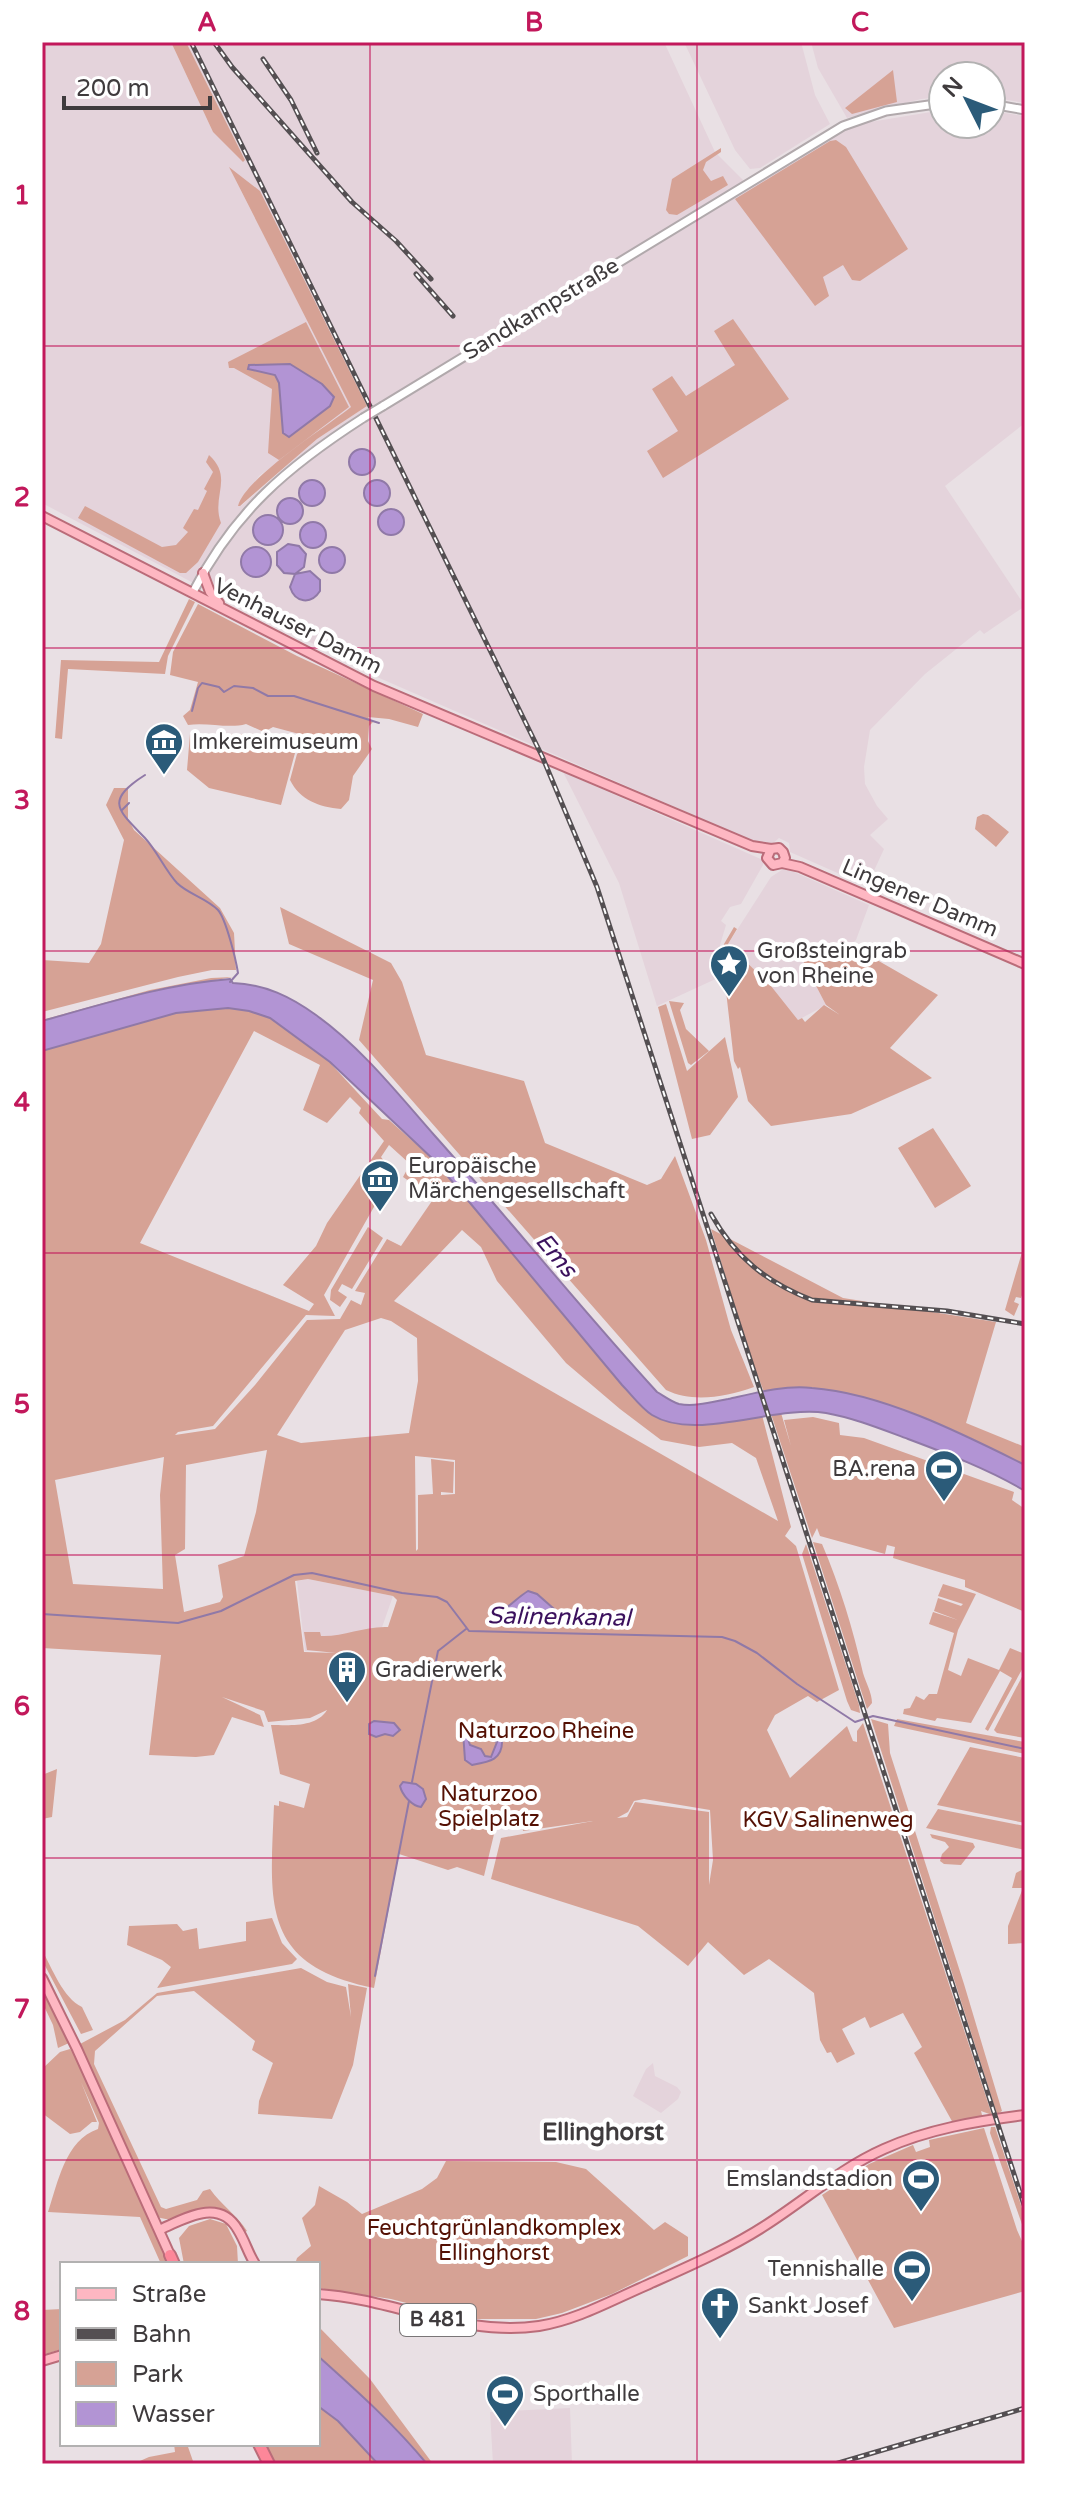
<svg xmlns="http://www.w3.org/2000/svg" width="1067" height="2506" viewBox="0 0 1067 2506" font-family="'Varela Round',sans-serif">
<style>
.built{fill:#e4d3db;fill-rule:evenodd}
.green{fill:#d6a295;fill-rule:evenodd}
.water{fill:#b294d4;stroke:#9079a7;stroke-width:2;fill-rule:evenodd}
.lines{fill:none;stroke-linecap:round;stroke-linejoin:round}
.stream{stroke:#9079a7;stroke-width:2}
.minor-casing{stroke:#b1a9ac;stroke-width:11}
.major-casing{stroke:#ba6c79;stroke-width:12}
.highway-casing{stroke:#ba6c79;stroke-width:14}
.minor{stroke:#fff;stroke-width:7}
.major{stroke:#feb7c2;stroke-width:8}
.highway{stroke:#fd8799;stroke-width:10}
.rail-casing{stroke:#544f52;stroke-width:5}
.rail{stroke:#fff;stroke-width:2;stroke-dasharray:6;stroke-linecap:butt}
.minor-bridge-casing{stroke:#b1a9ac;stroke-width:11;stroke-linecap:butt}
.minor-bridge{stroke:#fff;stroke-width:7}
.grid{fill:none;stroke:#c2185b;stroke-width:2;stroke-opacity:0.55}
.labels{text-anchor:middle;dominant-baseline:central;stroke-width:8;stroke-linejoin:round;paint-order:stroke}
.shield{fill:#fff;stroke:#797677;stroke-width:2}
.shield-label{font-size:20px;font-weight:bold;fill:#3f3b3d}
.street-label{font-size:22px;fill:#3f3b3d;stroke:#fff}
.poi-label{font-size:22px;fill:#3f3b3d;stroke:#fff;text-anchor:start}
.park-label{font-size:22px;fill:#541003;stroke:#fff}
.water-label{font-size:24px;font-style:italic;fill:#3b115d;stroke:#fff}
.neighbourhood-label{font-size:24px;font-weight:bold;fill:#3f3b3d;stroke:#fff}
.neatline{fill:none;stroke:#c2185b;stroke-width:3}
.grid-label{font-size:26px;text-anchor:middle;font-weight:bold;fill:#c2185b}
</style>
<rect width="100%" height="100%" fill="#e9e0e4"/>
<path class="built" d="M42,42H171L213,132L245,160L186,42H664L715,152L749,186L834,135L858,124L943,110V124H991V111L1025,116V423L945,486L1025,606L984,634L980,630L925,674L870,730L864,767L865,784L877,806L888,819L870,835L884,849L867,886L790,852L789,843L779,838L771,845H762L377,677L235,603L218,591L201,587L42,503ZM230,169L367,406L317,439L241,506L259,476L352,408Z
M684,42H801L815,95L830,124L760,168L750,169L735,150Z
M811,42H1025V103L991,97V76H943V97L921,99L847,118L818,68Z
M563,772L763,860V865L741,904L730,907L721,921L726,925L720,945V977L657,1006L619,883Z
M785,868L869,905L856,940L847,948L841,946L823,959L800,955L826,1005L798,1020L771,986L728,944L771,877Z
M308,1579L393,1596L374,1650L305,1651L297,1581Z
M653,2063L655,2076L677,2087L681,2092L678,2099L661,2113L633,2096L646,2069Z
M570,2408L572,2464H493L490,2412Z"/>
<path class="green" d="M171,42H186L245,160L243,162L213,132Z
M893,70L897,102L852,114L845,108Z
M836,140L846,147L908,249L860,281L852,280L843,265L823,277L829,296L815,306L735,199L830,141Z
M721,148V152L706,162L703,170L711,181L723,176L728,185L677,215L669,214L666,210L672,179Z
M229,167L260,191L367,406L317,439L240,506H238C246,477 325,428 351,407Z
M733,319L789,399L663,478L647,451L678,431L652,389L672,376L686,396L735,365L714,331Z
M306,322L349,407L279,460L268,453L272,389L234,368H229L228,362ZM264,372L322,384L283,433L279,383L275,375Z
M209,455C234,478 211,496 221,523L198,562L186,573H180L78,518L85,506L162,547L176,545L188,532L183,528L194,509L198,510L207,491L204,489L213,472L206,462Z
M189,599L195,602L168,656L165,674L68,669L62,739L55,738L61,660L159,662Z
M198,604L297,656L423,714L418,727L389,719L368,717L373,722L369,726L368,741L372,749L353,776L349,800L341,809C319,807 300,800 290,780L297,754L307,744L303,735L273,727L264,732L246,724C229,729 207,722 188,725L183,716L190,710L198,682L170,675L173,652Z
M190,734H283L298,738L301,744L295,753L281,805L209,788L187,770Z
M114,788H128V819L134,830L220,908L234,933L236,970H212L178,977L42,1012V960L89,963L101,944L124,840L106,805Z
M983,814L988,815L1009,832L996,847L975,829L977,817Z
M280,907L391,963L402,982L426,1055L524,1081L545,1143L647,1185L661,1179L675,1156L706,1240L731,1330L754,1387C725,1397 693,1403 666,1390L359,1040L373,980L289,944Z
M734,927L737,929L728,944L771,986L798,1020L802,1018L805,1022L824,1005L840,1015L826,1005L800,955L823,959L841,946L877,960L938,995L890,1048L932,1078L851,1114L771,1126L748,1101L740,1067L738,1069L734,1061L722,956L724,944Z
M233,977L157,990L42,1022V1020L150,990L211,978Z
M669,1001L684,1003L680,1010L686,1029L709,1051L691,1065L688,1063Z
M666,1004L687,1071L725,1037L738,1097L710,1135L692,1139L658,1007Z
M210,1007L249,1010L272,1016L330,1058L332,1065L382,1119L389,1120L435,1161L622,1385L711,1425L762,1415L791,1527L785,1536L796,1546L839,1690L817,1702L808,1696L775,1715L767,1730L790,1778L847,1726L853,1741L857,1742V1731L863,1723L992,2115L981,2111L983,2119L953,2123L914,2053L922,2047L903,2013L870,2028L865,2017L842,2029L855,2054L837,2063L831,2052L827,2053L820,2040L814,1993L769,1959L744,1975L708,1942L688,1966L638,1926L491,1879L501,1838L593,1821L523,1831L522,1823L495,1830L484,1876L457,1867L448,1870L399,1854L374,1988C260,1965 270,1903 274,1805L279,1806V1801L304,1808L310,1784L280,1774L271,1725C289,1725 316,1728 327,1710L310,1718L268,1722L264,1711L222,1697L260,1715L264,1727L232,1717L214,1755L196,1757L149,1755L161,1655L42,1648V1044L165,1013ZM254,1031L320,1065L303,1110L327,1123L350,1097L361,1108L359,1113L384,1141L327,1223L316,1246L283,1285L314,1304L309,1311L140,1243ZM389,1145L410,1164L403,1177L434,1198L401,1246L387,1239L355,1291L365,1293L361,1305L351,1300L340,1319L307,1320L255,1385L215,1429L175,1435L178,1432L213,1426L306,1315L335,1316L324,1295L387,1184L378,1176L387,1165L381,1157ZM462,1230L481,1247L497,1281L566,1363L620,1409L661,1440L699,1447L732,1443L756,1458L778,1521L394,1301ZM381,1318L391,1321L417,1338L418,1381L409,1433L301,1443L277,1435L345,1330ZM267,1450L256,1512L244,1556L218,1565L223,1597L220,1602L184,1612L175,1555L185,1549L186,1465ZM415,1456L455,1460V1494L441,1495V1492L453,1493L454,1462L431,1459L433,1494L418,1495V1549L416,1551ZM164,1457L160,1495L163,1589L73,1584L55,1480ZM308,1579L393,1596L397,1600L388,1627C364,1626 343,1637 321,1636L320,1632H304L307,1650L336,1653L304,1652L295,1581ZM644,1799L710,1810L713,1860L709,1885V1812L635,1802L627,1817L617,1818L628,1812L634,1801Z
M933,1128L971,1186L935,1208L898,1148Z
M368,1227L383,1238L352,1289L342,1284L338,1291L347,1297L340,1307L330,1300L331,1290Z
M711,1229L843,1298L996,1322L966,1423L1025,1447V1465C950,1427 850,1375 764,1392L749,1353Z
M1025,1242V1287L1021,1298L1016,1297L1014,1302L1019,1304L1014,1316L1005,1310Z
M781,1413L791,1446L784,1420L813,1417L839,1423L840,1435L864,1438L1014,1492L1012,1500L1025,1509V1612L965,1587V1580L893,1558L895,1547L887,1545L885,1554L820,1536L817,1528L812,1538L771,1414Z
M813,1542L822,1544C840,1586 853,1629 863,1673C866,1683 872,1693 872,1703L867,1709Z
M806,1544L859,1705L860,1713L851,1710L847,1701L802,1554Z
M943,1584L976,1594L958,1630L948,1670L961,1676L968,1658L999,1670L1010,1648L1025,1654V1664L988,1731L985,1729L1012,1678L1000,1671L971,1723L937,1718L935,1721L903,1714L904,1709L910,1708L916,1696L924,1700L929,1694H937L954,1633L929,1624L933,1612L958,1620L934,1611L938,1598L961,1606L963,1604L938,1596Z
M1025,1671V1738L997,1733L994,1730Z
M871,1719L888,1724L890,1753L964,1984L1002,2111L997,2114Z
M897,1719L1025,1742V1754L894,1726Z
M970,1747L1025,1758V1823L937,1805Z
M57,1769L52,1817L42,1819V1775Z
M938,1809L1025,1826V1850L926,1828Z
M930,1834L973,1843L975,1847L961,1865L944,1864L940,1861L942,1854L949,1847L945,1842L932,1838Z
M1025,1868V1943L1008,1944V1926L1023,1888H1012L1016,1873Z
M272,1918L282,1943L297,1959L292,1964L157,1988L171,1967L162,1960L127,1945L129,1926L177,1924L183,1931L197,1928L199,1949L246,1941V1922Z
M42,1950C52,1968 63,1998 82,2007L93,2030L81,2034L42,1960Z
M301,1968L327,1982L346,1987L351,2017L348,1984L367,1988L353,2065L332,2119L258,2114L259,2101L273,2063L252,2050L255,2041L194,1991L157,1996L95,2051L94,2064L161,2207L166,2209L197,2200L203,2191L210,2189C221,2205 237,2215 247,2231L245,2232C204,2181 188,2229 158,2217L80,2044L125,2020L157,1993Z
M42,1984L69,2043L58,2048L53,2025L42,2002Z
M70,2049L77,2058L170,2264H161L140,2217L48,2212C58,2183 65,2140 98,2129L99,2123L81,2082L97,2122H92L80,2132L70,2134L42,2113V2069L60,2052Z
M991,2127H995L1025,2217V2233L990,2133Z
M984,2128L1017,2230L1025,2248V2291L894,2328L822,2195L869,2164L913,2145L916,2152L930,2147L929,2140Z
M446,2161L556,2162L586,2169L654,2230L665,2222L688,2237V2256L612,2294L562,2313L536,2319H469L391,2299L318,2288V2264H295L297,2258L311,2246L302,2218L315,2205L319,2186L347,2202L362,2214L422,2189L437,2178Z
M210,2219L226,2224L237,2246L238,2264H184L179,2238L189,2226Z
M62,2309V2349L42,2355V2310Z
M318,2326L370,2379L433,2464H275L266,2444H318Z
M174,2444H187L194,2464H133L149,2457L175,2452Z"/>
<path class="water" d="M290,364L322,384L334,397L330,406L289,437L283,433L279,383L275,375L248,369L249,365Z
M349 462a13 13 0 1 1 26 0a13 13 0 1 1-26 0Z
M364 493a13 13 0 1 1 26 0a13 13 0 1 1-26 0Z
M299 493a13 13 0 1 1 26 0a13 13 0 1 1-26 0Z
M277 511a13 13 0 1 1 26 0a13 13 0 1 1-26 0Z
M378 522a13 13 0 1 1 26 0a13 13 0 1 1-26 0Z
M253 530a15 15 0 1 1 30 0a15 15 0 1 1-30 0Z
M300 535a13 13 0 1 1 26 0a13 13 0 1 1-26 0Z
M288,544L299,546L306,554L304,567L295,574L310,571L320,580V591C311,605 295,603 290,587L295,574L284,573L277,565V552Z
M241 562a15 15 0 1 1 30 0a15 15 0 1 1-30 0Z
M319 560a13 13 0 1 1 26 0a13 13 0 1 1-26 0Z
M230,979L233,983C265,984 291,997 316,1015C362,1048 398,1094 435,1136C510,1220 581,1309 657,1392C664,1396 672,1402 679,1404C695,1407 712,1402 728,1399C755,1393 784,1385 812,1388C882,1393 963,1434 1025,1465V1491C988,1469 948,1454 908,1439C881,1429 854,1418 826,1413C773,1405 696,1442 652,1415C641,1408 631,1394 622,1385L435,1161L330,1062L270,1018L249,1011L228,1008L176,1013L42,1051V1021C103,1004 166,984 230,979Z
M528,1591L537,1594L561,1615L550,1613L547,1620L542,1612C523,1615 513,1608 495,1617L492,1616C506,1611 515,1599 528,1591Z
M374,1721L394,1723L400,1730L393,1736L385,1734L376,1737L369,1734V1724Z
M472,1727L502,1740C503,1760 489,1762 472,1765L465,1760L463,1732ZM472,1732L497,1742L491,1757L485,1756L481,1749L470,1745L468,1739Z
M403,1782L416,1784L423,1789L426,1799L421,1807C412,1806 402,1795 400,1786Z
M318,2356C357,2391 394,2424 427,2464H378L338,2421L318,2406Z"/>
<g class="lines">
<path class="stream" d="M192,711L198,688L202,683L219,687L224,692L234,686L253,688L268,696H294L379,723
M145,775C104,801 118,810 145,838C157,851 165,870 177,883C188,894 206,898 218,910C226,919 236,960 238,973L230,982
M122,810L129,803
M42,1614L178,1623L221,1611L294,1575L312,1573L402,1593L437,1597L447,1602L469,1631L722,1637L735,1641L757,1653L797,1684L855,1722L873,1716L1025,1749
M412,1782L438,1651L466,1629
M375,1976L409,1801"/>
<g class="minor-casing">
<path id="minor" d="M991,104L1025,110
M383,406L843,126L886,111L943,103
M193,592C235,511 287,467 363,418"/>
</g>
<g class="major-casing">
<path id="major" d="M42,516L374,686L752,846L771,849
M203,573L210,592L219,603
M782,863L785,858L783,852L779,848L771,849L767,858L773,865L782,863L800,867L1025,964
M42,1978L77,2049L170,2255
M159,2230C184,2219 219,2197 238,2230C245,2241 248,2253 255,2264
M318,2294C394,2299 462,2337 539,2326C577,2320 612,2300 647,2285C687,2267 729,2249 766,2225C805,2200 841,2168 884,2149C928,2129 977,2121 1025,2115
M42,2361L62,2355"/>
</g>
<g class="highway-casing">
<path id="highway" d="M170,2255L174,2264
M259,2444L269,2464"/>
</g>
<use href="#minor" class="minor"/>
<use href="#major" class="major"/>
<use href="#highway" class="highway"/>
<g class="rail-casing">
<path id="rail" d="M191,42L542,756L597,887L1025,2208
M214,42L232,67L352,202L396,241L431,279
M263,59L291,100L317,153
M416,274L453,316
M711,1214C735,1257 766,1282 812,1300L947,1311L1025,1324
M835,2464L1025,2408"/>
</g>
<use href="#rail" class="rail"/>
<g class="minor-bridge-casing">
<path id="minor-bridge" d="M363,418L383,406"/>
</g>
<use href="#minor-bridge" class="minor-bridge"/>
</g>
<path class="grid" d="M370,42V2464M697,42V2464M42,346H1025M42,648H1025M42,951H1025M42,1253H1025M42,1555H1025M42,1858H1025M42,2160H1025"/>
<defs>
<g id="museum-pin" transform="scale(2)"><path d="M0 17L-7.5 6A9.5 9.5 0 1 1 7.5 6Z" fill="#2b5b79" stroke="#fff"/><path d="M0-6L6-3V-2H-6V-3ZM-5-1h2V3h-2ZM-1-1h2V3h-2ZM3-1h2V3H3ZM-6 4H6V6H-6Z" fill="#fff"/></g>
<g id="sight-pin" transform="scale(2)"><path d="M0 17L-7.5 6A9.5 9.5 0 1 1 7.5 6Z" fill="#2b5b79" stroke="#fff"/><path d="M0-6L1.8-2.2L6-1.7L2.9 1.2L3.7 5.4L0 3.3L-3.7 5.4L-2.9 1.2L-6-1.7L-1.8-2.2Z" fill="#fff"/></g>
<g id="stadium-pin" transform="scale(2)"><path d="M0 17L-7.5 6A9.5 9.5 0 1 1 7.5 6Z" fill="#2b5b79" stroke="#fff"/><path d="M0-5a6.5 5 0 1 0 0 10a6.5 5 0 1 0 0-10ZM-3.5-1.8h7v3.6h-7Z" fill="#fff"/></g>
<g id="building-pin" transform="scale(2)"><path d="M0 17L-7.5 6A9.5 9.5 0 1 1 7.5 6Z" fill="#2b5b79" stroke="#fff"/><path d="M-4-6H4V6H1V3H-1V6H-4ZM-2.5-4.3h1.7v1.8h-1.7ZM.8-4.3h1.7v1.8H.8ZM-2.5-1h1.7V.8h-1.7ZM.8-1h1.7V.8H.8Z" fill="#fff"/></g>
<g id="church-pin" transform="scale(2)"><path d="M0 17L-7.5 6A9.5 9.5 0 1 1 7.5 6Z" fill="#2b5b79" stroke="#fff"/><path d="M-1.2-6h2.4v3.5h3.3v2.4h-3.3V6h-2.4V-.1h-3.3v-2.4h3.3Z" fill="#fff"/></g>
</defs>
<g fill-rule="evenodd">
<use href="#museum-pin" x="164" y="742"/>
<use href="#sight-pin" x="729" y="964"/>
<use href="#museum-pin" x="380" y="1179"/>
<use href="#stadium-pin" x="944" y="1469"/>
<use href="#building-pin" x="347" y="1670"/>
<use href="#stadium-pin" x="921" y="2179"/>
<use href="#stadium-pin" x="912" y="2269"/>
<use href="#church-pin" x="720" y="2306"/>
<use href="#stadium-pin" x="505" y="2394"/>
</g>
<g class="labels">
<rect class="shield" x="400" y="2304" width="76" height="32" rx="6"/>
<g class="shield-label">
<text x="438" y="2320">B 481</text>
</g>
<g class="street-label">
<text transform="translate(541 309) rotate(-31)">Sandkampstraße</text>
<text transform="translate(298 626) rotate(27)">Venhauser Damm</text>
<text transform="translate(920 898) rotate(23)">Lingener Damm</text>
</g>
<g class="poi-label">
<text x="192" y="742">Imkereimuseum</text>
<text x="757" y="951">Großsteingrab<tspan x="757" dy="25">von Rheine</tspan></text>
<text x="408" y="1166">Europäische<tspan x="408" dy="25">Märchengesellschaft</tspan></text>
<text x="916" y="1469" text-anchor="end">BA.rena</text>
<text x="375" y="1670">Gradierwerk</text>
<text x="893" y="2179" text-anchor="end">Emslandstadion</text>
<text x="884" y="2269" text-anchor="end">Tennishalle</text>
<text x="748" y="2306">Sankt Josef</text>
<text x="533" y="2394">Sporthalle</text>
</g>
<g class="park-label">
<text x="546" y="1731">Naturzoo Rheine</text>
<text x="489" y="1794">Naturzoo<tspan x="489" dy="25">Spielplatz</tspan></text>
<text x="828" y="1820">KGV Salinenweg</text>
<text x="494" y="2228">Feuchtgrünlandkomplex<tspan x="494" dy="25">Ellinghorst</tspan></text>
</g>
<g class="water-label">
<text transform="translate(556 1255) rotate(50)">Ems</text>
<text transform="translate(559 1617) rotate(1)">Salinenkanal</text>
</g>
<g class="neighbourhood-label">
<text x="603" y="2132">Ellinghorst</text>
</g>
</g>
<rect width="1067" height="2506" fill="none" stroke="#ffffff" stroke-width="88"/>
<rect x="60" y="2262" width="260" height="184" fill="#ffffff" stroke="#b2b1b1" stroke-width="2"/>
<rect x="76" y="2288" width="40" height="12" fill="#feb7c2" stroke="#b2b1b1" stroke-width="2"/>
<text x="132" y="2302" font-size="24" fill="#3f3b3d">Straße</text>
<rect x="76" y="2328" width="40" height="12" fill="#544f52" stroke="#b2b1b1" stroke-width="2"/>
<text x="132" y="2342" font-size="24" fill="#3f3b3d">Bahn</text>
<rect x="76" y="2362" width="40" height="24" fill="#d6a295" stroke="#b2b1b1" stroke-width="2"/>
<text x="132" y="2382" font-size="24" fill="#3f3b3d">Park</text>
<rect x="76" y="2402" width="40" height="24" fill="#b294d4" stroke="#b2b1b1" stroke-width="2"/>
<text x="132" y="2422" font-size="24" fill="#3f3b3d">Wasser</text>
<g transform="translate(967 100) rotate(312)"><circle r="38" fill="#ffffff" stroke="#b2b1b1" stroke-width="2"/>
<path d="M0-6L14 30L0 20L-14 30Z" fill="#2b5b79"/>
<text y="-12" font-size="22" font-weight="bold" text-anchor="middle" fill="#3f3b3d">N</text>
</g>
<path d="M64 96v12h146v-12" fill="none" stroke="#3f3b3d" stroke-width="4"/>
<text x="76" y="96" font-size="24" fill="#3f3b3d" stroke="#ffffff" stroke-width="6" paint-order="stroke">200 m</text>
<rect x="44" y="44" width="979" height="2418" class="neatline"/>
<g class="grid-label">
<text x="207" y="31">A</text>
<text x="534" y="31">B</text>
<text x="860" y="31">C</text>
<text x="22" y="204">1</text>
<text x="22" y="506">2</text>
<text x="22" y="809">3</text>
<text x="22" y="1111">4</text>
<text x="22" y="1413">5</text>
<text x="22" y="1715">6</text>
<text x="22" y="2018">7</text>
<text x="22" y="2320">8</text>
</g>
</svg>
